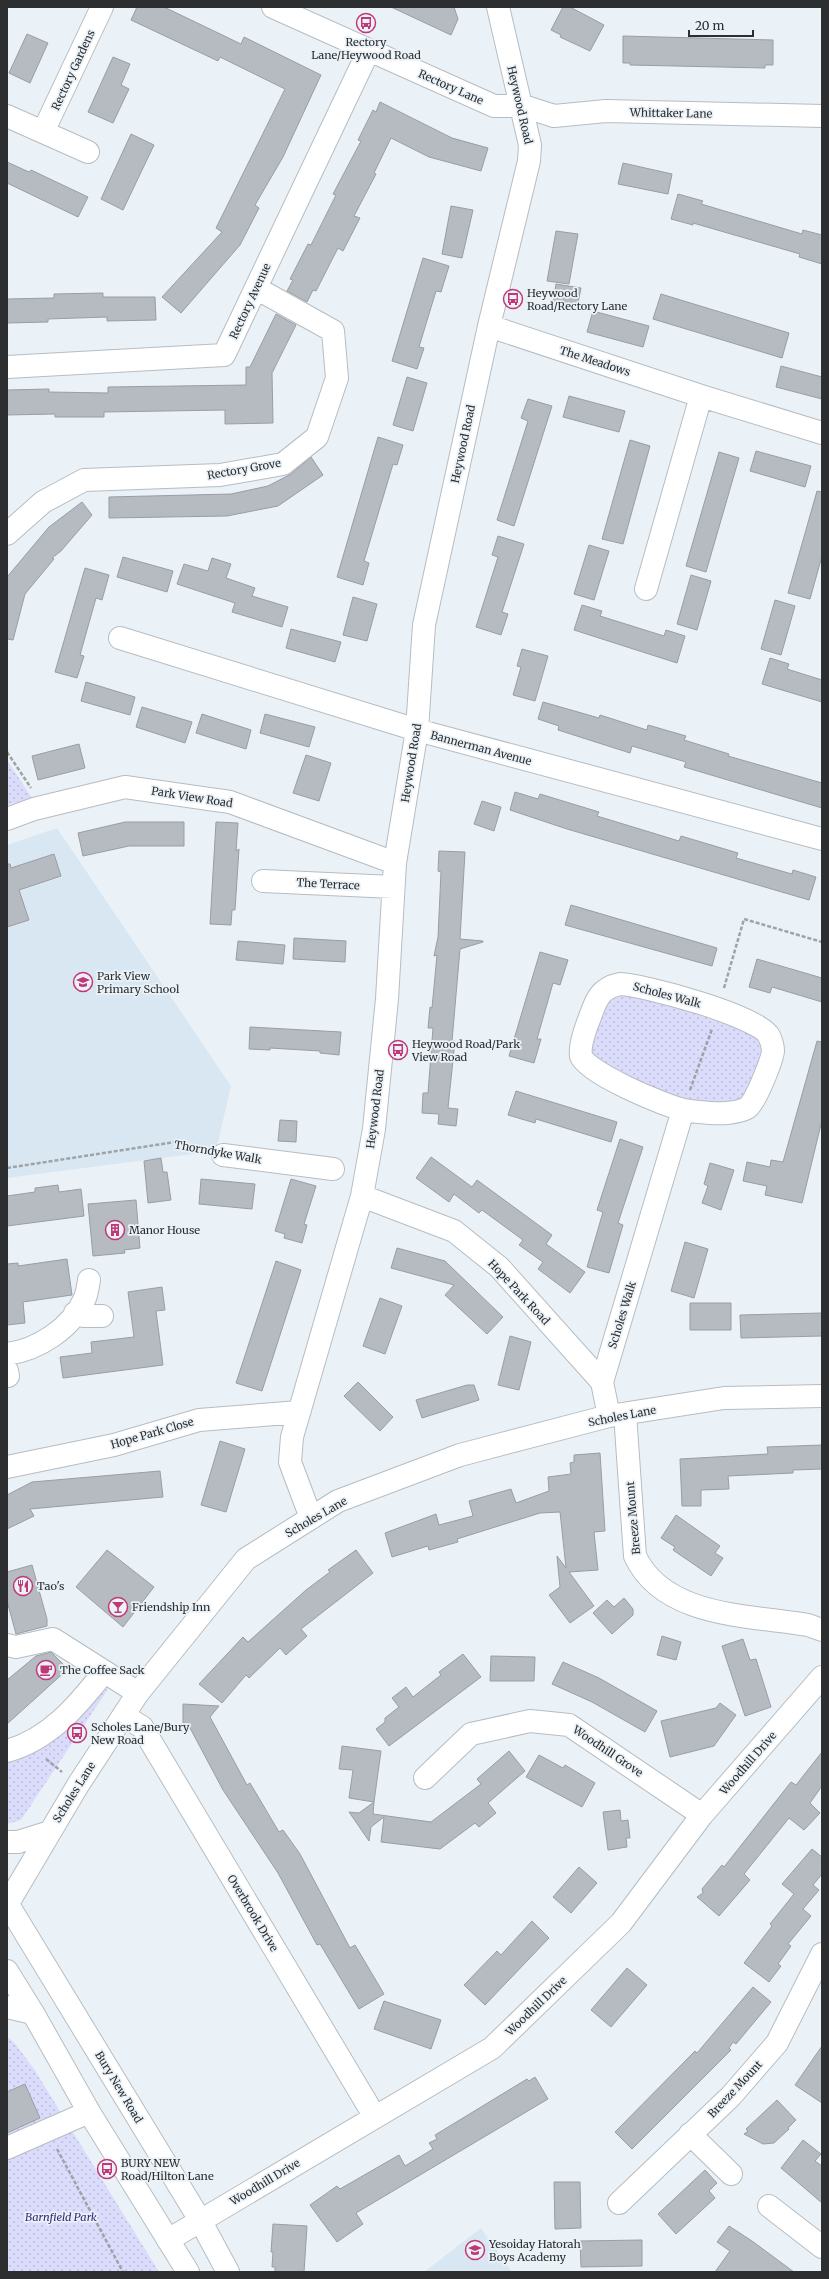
<svg xmlns="http://www.w3.org/2000/svg" width="829" height="2279" viewBox="0 0 829 2279" font-family="Merriweather,serif">
<style>
.built{fill:#d9e7f2}
.grass{fill:url(#grass-dots)}
.building{fill:#b6bac1;stroke:#9a9da4}
.lines{fill:none;stroke-linecap:round;stroke-linejoin:round}
.minor-casing{stroke:#b6bdc2;stroke-width:24}
.major-casing{stroke:#b6bdc2;stroke-width:24}
.highway-casing{stroke:#b6bdc2;stroke-width:24}
.path{stroke:#9ea3a7;stroke-width:2.5;stroke-dasharray:4 2;stroke-linecap:butt}
.minor{stroke:#fff;stroke-width:22}
.major{stroke:#fff;stroke-width:22}
.highway{stroke:#fff;stroke-width:22}
.labels{text-anchor:middle;dominant-baseline:central;stroke-width:3.5;stroke-linejoin:round;paint-order:stroke}
.poi-label{font-size:11px;fill:#2c2e30;stroke:#eaf2f7;text-anchor:start}
.street-label{font-size:11px;fill:#2c2e30;stroke:#eaf2f7}
.park-label{font-size:11px;font-style:italic;fill:#362579;stroke:#eaf2f7}
</style>
<defs>
<pattern id="grass-dots" width="8" height="8" patternUnits="userSpaceOnUse"><rect width="8" height="8" fill="#dbdbfc"/><path d="M2 2h.1M6 6h.1" fill="none" stroke="#bcbcd8" stroke-width="1.8" stroke-linecap="round"/></pattern>
</defs>
<rect width="100%" height="100%" fill="#eaf2f7"/>
<path class="built" d="M57,828L231,1086L216,1151L7,1178V845Z
M481,2228L512,2272H424Z"/>
<path class="grass" d="M7,760L32,798L7,805Z
M628,994L646,997L757,1035L764,1044L747,1100L713,1108L628,1081L590,1054C594,1031 600,997 628,994Z
M110,1686L21,1820L7,1824V1758L65,1729Z
M7,2037L13,2041L34,2069L159,2272H7Z"/>
<path class="building" d="M137,7H164L241,44L244,37L321,75L283,157L255,205L259,208L240,245L181,313L162,297L222,232L216,228L285,89L220,57L218,61L131,20Z
M391,7H454L458,19L451,35Z
M563,7H570L604,25L590,51L560,37L561,35L551,30Z
M27,34L48,43L30,83L9,73Z
M623,36L773,40V65H765V68L630,65V63H623Z
M113,57L130,64L121,85L129,89L113,123L88,112Z
M380,102L452,138L488,148L481,171L429,157L391,138L374,173L376,174L354,216L360,218L343,251L338,248L316,291L313,290L307,302L287,291L293,280L290,279L308,244L311,245L336,195L333,194L361,141L358,140L373,110L376,112Z
M131,134L154,145L123,210L101,199Z
M7,162L29,172L31,170L88,197L78,217L7,183Z
M623,163L672,174L668,194L618,184Z
M678,194L703,201L701,204L802,234L803,230L822,235V264L799,257L800,254L693,223V225L671,219Z
M451,206L473,210L462,258L442,254Z
M556,231L578,234L569,284L547,281Z
M423,258L449,266L441,292L436,291L419,347L424,348L417,369L392,361Z
M556,284L581,288L577,308L553,304Z
M103,293V297H155L156,320L107,321V317L48,319V322L7,323V299L54,298V294Z
M661,294L789,333L782,358L653,319Z
M593,311L649,326L643,347L587,332Z
M276,314L296,325L272,373L273,423L225,424V410L104,412V417H55V414L7,415V390L49,389V392L108,393V387L246,385V367H250Z
M781,366L822,377V399L776,387Z
M407,377L427,383L413,431L393,425Z
M569,396L625,411L619,432L563,417Z
M528,399L552,406L514,526L497,520L528,421L521,418Z
M378,437L403,445L397,465L393,464L364,561L369,563L363,585L337,577Z
M630,440L650,446L623,544L602,539Z
M756,451L811,466L805,487L750,471Z
M719,452L739,458L706,572L686,566Z
M311,457L323,475L278,506L227,516L109,518V497L231,494L268,486L291,474Z
M817,491L822,492V556L810,599L788,593Z
M82,502L92,515L61,551L52,558L54,559L25,594L13,640L7,639V577L49,527Z
M498,536L524,544L502,612L508,614L501,635L476,627L498,557L492,555Z
M589,545L609,551L594,600L574,594Z
M123,557L173,571L167,592L117,577Z
M212,558L231,564L226,578L255,588L252,596L288,607L282,627L232,612L235,603L177,584L184,564L208,571Z
M85,568L109,575L102,600L96,598L80,655L84,656L77,678L55,672Z
M691,575L711,581L697,630L677,624Z
M353,597L377,604L367,641L343,635Z
M775,600L795,606L781,655L761,649Z
M582,605L602,611L600,616L664,636L666,630L685,636L677,663L574,630Z
M291,629L341,642L335,662L286,648Z
M522,649L548,656L535,701L513,695L521,667L517,666Z
M770,658L789,664L787,669L822,680V702L762,684Z
M86,682L135,697L130,715L81,701Z
M543,702L599,718L600,715L647,730L648,725L686,736L684,740L729,754L728,756L822,783V808L684,767L686,762L632,746L630,753L558,730L559,726L538,719Z
M142,707L192,722L185,743L136,727Z
M202,714L251,730L246,749L196,733Z
M265,714L315,727L309,747L260,733Z
M79,744L85,768L38,780L32,756Z
M306,755L331,763L319,801L293,793Z
M515,792L538,799L540,794L599,812L597,816L679,841L681,836L738,853L736,858L792,874L793,870L816,877L809,900L567,829L510,810Z
M482,801L501,807L494,831L474,824Z
M125,822H184V846H129L83,856L78,833Z
M216,822L238,823L236,851L239,849L235,910H232L231,925L210,924Z
M439,851L465,852L460,939L483,941V942L460,949L452,1041H455L448,1108L458,1109L456,1126L438,1124L439,1114L422,1113L423,1093H428L433,1028H428L430,1007L432,1008L437,955L434,956L438,937L441,872L438,871Z
M54,854L61,876L19,890L29,920L7,927V864H10L11,868Z
M571,905L717,948L712,966L565,925Z
M294,938L346,941L345,962L293,959Z
M238,941L285,945L283,964L236,960Z
M540,952L568,960L560,985L553,983L537,1039H541L534,1063L509,1056Z
M757,959L822,978V1002L772,987L770,993L749,987Z
M250,1027L341,1032L339,1055L320,1053V1051L270,1048V1050L249,1049Z
M817,1041L822,1042V1120L802,1203L765,1195L767,1186L743,1181L747,1162L770,1167L771,1160L783,1162Z
M516,1091L617,1122L611,1142L536,1119L535,1123L508,1115Z
M280,1120L297,1121L296,1142L278,1141Z
M620,1139L643,1147L618,1223L623,1225L609,1273L587,1267L603,1212L597,1210Z
M431,1157L472,1187L477,1180L552,1235L546,1244L585,1272L570,1293L538,1269L543,1262L519,1245L523,1240L482,1210L479,1213L454,1194L449,1202L416,1178Z
M161,1158L163,1172H167L171,1200L148,1203L144,1161Z
M710,1163L734,1170L721,1210L702,1203L708,1186L704,1184Z
M201,1179L255,1184L252,1209L199,1204Z
M291,1179L316,1186L304,1224L307,1225L302,1243L284,1238L285,1234L275,1231Z
M58,1185L59,1192L81,1189L84,1216L7,1226V1196L35,1192V1188Z
M136,1200L140,1248L124,1250L125,1253L93,1256L88,1204Z
M685,1242L708,1249L694,1298L671,1291Z
M397,1248L445,1261L503,1317L487,1334L445,1295L454,1285L391,1268Z
M67,1259L72,1295L23,1302L25,1323L7,1325V1264L18,1263V1266Z
M276,1261L301,1270L262,1391L236,1383Z
M162,1287L165,1310L156,1311L163,1365L63,1378L60,1357L92,1353L91,1342L134,1337L128,1292Z
M380,1298L402,1306L385,1354L363,1346Z
M690,1303H731V1330H690Z
M822,1313V1336L741,1338L740,1315Z
M510,1336L531,1342L519,1390L498,1385Z
M358,1382L393,1417L380,1431L344,1396Z
M467,1385H474L479,1400L422,1418L416,1400Z
M220,1441L245,1449L226,1512L201,1505Z
M822,1445V1469L793,1470V1473L728,1476L729,1489L701,1490V1506H682L680,1459L768,1454L767,1447Z
M600,1453L605,1531L594,1532L598,1570L569,1572L594,1606L570,1623L549,1595L560,1587L557,1556L566,1568L560,1512L540,1513L457,1539L458,1542L429,1550L428,1546L392,1557L385,1533L436,1514L439,1525L473,1516L469,1501L511,1489L516,1503L549,1491L548,1477L571,1474L570,1463L574,1462V1455Z
M160,1471L163,1497L30,1509L34,1516L7,1529V1495L32,1482Z
M676,1515L720,1546L715,1553L723,1558L711,1576L673,1550L675,1547L661,1538Z
M107,1550L154,1587L123,1627L76,1587Z
M356,1550L373,1573L301,1629L307,1636L286,1655L280,1648L249,1678L246,1675L222,1703L199,1684L243,1637L248,1642L306,1590L330,1572L328,1570Z
M32,1565L47,1619V1626L16,1634L7,1601V1572Z
M624,1598L633,1609V1615L612,1634L593,1613L607,1600L614,1607Z
M662,1636L681,1642L676,1660L657,1655Z
M743,1639L750,1660L756,1659L771,1707L745,1716L722,1646Z
M51,1652L68,1669L7,1724V1680L36,1656Z
M463,1654L481,1677L389,1746L376,1729L385,1722V1718L399,1707L392,1698L406,1687L413,1697L441,1675L439,1672Z
M491,1656L535,1657L534,1681H490Z
M563,1662L599,1678L657,1711L645,1732L592,1702L552,1684Z
M720,1703L736,1715L714,1746L670,1757L661,1721L716,1708Z
M183,1704L219,1706L210,1717L247,1785L250,1783L279,1832L283,1830L300,1854L350,1948L355,1945L384,1994L359,2009L320,1944L317,1945L278,1873L223,1790L190,1728H183Z
M342,1746L381,1751L374,1802L349,1798L353,1770L339,1769Z
M509,1751L525,1771L488,1803L496,1813L479,1827L475,1823L440,1849L381,1842L384,1817L371,1827L369,1841L349,1812L359,1813L374,1802L373,1814L431,1822L481,1784L477,1779Z
M822,1752V1786L810,1803L820,1813L804,1830L789,1818L744,1874L750,1880L719,1916L697,1897L703,1893L702,1889L722,1865L724,1867L791,1782L796,1785Z
M539,1755L563,1768L565,1765L595,1783L582,1807L526,1777Z
M620,1810L621,1821L628,1820L630,1838H626L627,1847L608,1850L603,1812Z
M812,1849L822,1857V1874L813,1885L819,1890L803,1909L811,1916L788,1944L791,1946L778,1964L781,1966L769,1982L744,1963L772,1926L770,1924L794,1894L782,1884Z
M579,1867L597,1883L571,1913L553,1897Z
M532,1921L549,1938L485,2005L464,1985L497,1951L501,1955Z
M627,1968L647,1985L611,2027L591,2010Z
M753,1987L771,2002L736,2044L733,2042L729,2048L731,2050L632,2149L615,2132L695,2051L697,2053Z
M384,2001L441,2020L431,2049L374,2029Z
M822,2046V2103L795,2085Z
M535,2077L548,2099L356,2213L363,2224L337,2242L310,2205L337,2186L340,2189L399,2155L405,2166L433,2149L429,2143L437,2139L435,2135L527,2079L529,2081Z
M25,2084L40,2118L7,2133V2092Z
M777,2100L796,2120L788,2128L789,2129L774,2143L763,2144L744,2134L748,2131L746,2129Z
M803,2140L821,2154L815,2161L822,2166V2203L781,2168Z
M705,2170L717,2183L709,2191L715,2198L676,2234L658,2214Z
M554,2182H580L581,2228L555,2229Z
M273,2224L307,2226L304,2272H275V2267H272L273,2252H271Z
M729,2226L752,2241L794,2272H715L730,2251L717,2242Z
M642,2240V2266L581,2267L580,2241Z"/>
<g class="lines">
<g class="minor-casing">
<path id="minor" d="M273,7L494,106H523L554,116L606,111L822,116
M7,116L88,152
M43,132L102,7
M489,326L701,396L822,433
M7,367L224,355L369,50
M7,534L43,502L84,480L220,475L283,464L317,437L337,378L333,331L256,288
M646,589L701,396
M120,638L417,730L822,839
M7,819L34,809L125,787L230,802L395,863
M263,881L393,887
M620,984C644,985 759,1016 769,1036C771,1040 773,1047 773,1051C772,1060 755,1104 747,1108C738,1113 721,1114 711,1113C702,1112 693,1112 684,1110C665,1106 587,1073 581,1056C579,1045 586,1027 590,1017C596,1000 600,988 620,984Z
M223,1155L333,1169
M362,1196L454,1231L499,1267L602,1382L609,1416
M75,1313L84,1316H102
M7,1354C38,1350 72,1328 85,1298C87,1293 88,1286 89,1280
M7,1371L8,1376
M602,1382L683,1110
M625,1414L635,1556C664,1618 750,1615 808,1625L822,1630
M7,1467L114,1445L199,1420L299,1412
M311,1518L290,1462L292,1437L362,1196L374,1129L387,999L395,863L417,730L424,625L489,326L529,161L530,145L498,7
M7,1645L16,1647L53,1639L138,1693
M124,1716L142,1727L375,2117
M7,1751C50,1739 78,1705 104,1672
M425,1778L471,1734L530,1721L569,1725L702,1815
M690,2134L731,2174
M7,2148L89,2112
M619,2203L731,2096L777,2043L822,1954
M769,2206L822,2247
M168,2240L492,2048L621,1923L702,1815L822,1677"/>
</g>
<g class="major-casing">
<path id="major" d="M7,1842H18L50,1832
M7,1905L78,1785L138,1693L246,1559L311,1518L338,1501L460,1455L609,1416L724,1398L822,1396
M7,2007L33,2013"/>
</g>
<g class="highway-casing">
<path id="highway" d="M7,1903L200,2220L228,2272
M7,1971L33,2013L89,2112L188,2272"/>
</g>
<path class="path" d="M7,752L31,788
M724,988L744,919L822,942
M690,1090L712,1029
M7,1168L175,1142L203,1150
M46,1759L62,1772
M57,2149L123,2272"/>
<use href="#minor" class="minor"/>
<use href="#major" class="major"/>
<use href="#highway" class="highway"/>
</g>
<defs>
<g id="bus-ring" transform="scale(1)"><circle r="9.5" fill="#eaf2f7" stroke="#c03976" stroke-width="1.5"/><path d="M-5-6H5V4H4V6H2V4H-2V6H-4V4H-5ZM-3.5-4V0h7V-4ZM-3.5 1.2v1.5H-2V1.2ZM2 1.2v1.5H3.5V1.2Z" fill="#c03976"/></g>
<g id="school-ring" transform="scale(1)"><circle r="9.5" fill="#eaf2f7" stroke="#c03976" stroke-width="1.5"/><path d="M0-5L7-2L0 1L-7-2ZM-4 1L0 2.5L4 1V4Q0 6-4 4Z" fill="#c03976"/></g>
<g id="building-ring" transform="scale(1)"><circle r="9.5" fill="#eaf2f7" stroke="#c03976" stroke-width="1.5"/><path d="M-4-6H4V6H1V3H-1V6H-4ZM-2.5-4.3h1.7v1.8h-1.7ZM.8-4.3h1.7v1.8H.8ZM-2.5-1h1.7V.8h-1.7ZM.8-1h1.7V.8H.8Z" fill="#c03976"/></g>
<g id="restaurant-ring" transform="scale(1)"><circle r="9.5" fill="#eaf2f7" stroke="#c03976" stroke-width="1.5"/><path d="M-5-6h1v4h1v-4h1v4h1v-4h1v5L-1.5 .5V6h-2V.5L-5-1ZM5-6V6H3V1.5H1.5Q1.5-4 5-6Z" fill="#c03976"/></g>
<g id="bar-ring" transform="scale(1)"><circle r="9.5" fill="#eaf2f7" stroke="#c03976" stroke-width="1.5"/><path d="M-6-5H6L.8 .8V4.5H3.5V6h-7V4.5H-.8V.8Z" fill="#c03976"/></g>
<g id="cafe-ring" transform="scale(1)"><circle r="9.5" fill="#eaf2f7" stroke="#c03976" stroke-width="1.5"/><path d="M-5.5-4.5H6V0H3Q3 3.5 0 3.5H-2.5Q-5.5 3.5-5.5 0ZM3-3.2v2h1.7v-2ZM-6 4.5H4V6H-6Z" fill="#c03976"/></g>
</defs>
<g fill-rule="evenodd">
<use href="#bus-ring" x="366" y="23"/>
<use href="#bus-ring" x="513" y="299"/>
<use href="#school-ring" x="83" y="982"/>
<use href="#bus-ring" x="398" y="1050"/>
<use href="#building-ring" x="115" y="1230"/>
<use href="#restaurant-ring" x="23" y="1586"/>
<use href="#bar-ring" x="118" y="1607"/>
<use href="#cafe-ring" x="46" y="1670"/>
<use href="#bus-ring" x="77" y="1733"/>
<use href="#bus-ring" x="107" y="2169"/>
<use href="#school-ring" x="475" y="2250"/>
</g>
<g class="labels">
<g class="poi-label">
<text x="366" y="42" text-anchor="middle">Rectory<tspan x="366" dy="13">Lane/Heywood Road</tspan></text>
<text x="527" y="293">Heywood<tspan x="527" dy="13">Road/Rectory Lane</tspan></text>
<text x="97" y="976">Park View<tspan x="97" dy="13">Primary School</tspan></text>
<text x="412" y="1044">Heywood Road/Park<tspan x="412" dy="13">View Road</tspan></text>
<text x="129" y="1230">Manor House</text>
<text x="37" y="1586">Tao's</text>
<text x="132" y="1607">Friendship Inn</text>
<text x="60" y="1670">The Coffee Sack</text>
<text x="91" y="1727">Scholes Lane/Bury<tspan x="91" dy="13">New Road</tspan></text>
<text x="121" y="2163">BURY NEW<tspan x="121" dy="13">Road/Hilton Lane</tspan></text>
<text x="489" y="2244">Yesoiday Hatorah<tspan x="489" dy="13">Boys Academy</tspan></text>
</g>
<g class="street-label">
<text transform="translate(73 70) rotate(-65)">Rectory Gardens</text>
<text transform="translate(451 87) rotate(24)">Rectory Lane</text>
<text transform="translate(520 105) rotate(77)">Heywood Road</text>
<text transform="translate(671 113) rotate(1)">Whittaker Lane</text>
<text transform="translate(250 301) rotate(-65)">Rectory Avenue</text>
<text transform="translate(595 361) rotate(18)">The Meadows</text>
<text transform="translate(463 444) rotate(-78)">Heywood Road</text>
<text transform="translate(244 469) rotate(-10)">Rectory Grove</text>
<text transform="translate(481 748) rotate(15)">Bannerman Avenue</text>
<text transform="translate(411 763) rotate(-81)">Heywood Road</text>
<text transform="translate(192 797) rotate(9)">Park View Road</text>
<text transform="translate(328 884) rotate(3)">The Terrace</text>
<text transform="translate(667 995) rotate(15)">Scholes Walk</text>
<text transform="translate(375 1109) rotate(-83)">Heywood Road</text>
<text transform="translate(218 1152) rotate(10)">Thorndyke Walk</text>
<text transform="translate(519 1292) rotate(47)">Hope Park Road</text>
<text transform="translate(622 1315) rotate(-73)">Scholes Walk</text>
<text transform="translate(622 1416) rotate(-11)">Scholes Lane</text>
<text transform="translate(152 1433) rotate(-16)">Hope Park Close</text>
<text transform="translate(316 1517) rotate(-30)">Scholes Lane</text>
<text transform="translate(633 1518) rotate(-95)">Breeze Mount</text>
<text transform="translate(608 1751) rotate(34)">Woodhill Grove</text>
<text transform="translate(748 1763) rotate(-49)">Woodhill Drive</text>
<text transform="translate(74 1792) rotate(-58)">Scholes Lane</text>
<text transform="translate(253 1913) rotate(59)">Overbrook Drive</text>
<text transform="translate(536 2006) rotate(-44)">Woodhill Drive</text>
<text transform="translate(119 2087) rotate(59)">Bury New Road</text>
<text transform="translate(735 2089) rotate(-47)">Breeze Mount</text>
<text transform="translate(265 2182) rotate(-31)">Woodhill Drive</text>
</g>
<g class="park-label">
<text x="61" y="2217">Barnfield Park</text>
</g>
</g>
<rect width="829" height="2279" fill="none" stroke="#2c2e30" stroke-width="16"/>
<path d="M689 30v6h64v-6" fill="none" stroke="#2c2e30" stroke-width="2"/>
<text x="695" y="30" font-size="12" fill="#2c2e30" stroke="#eaf2f7" stroke-width="3" paint-order="stroke">20 m</text>
</svg>
